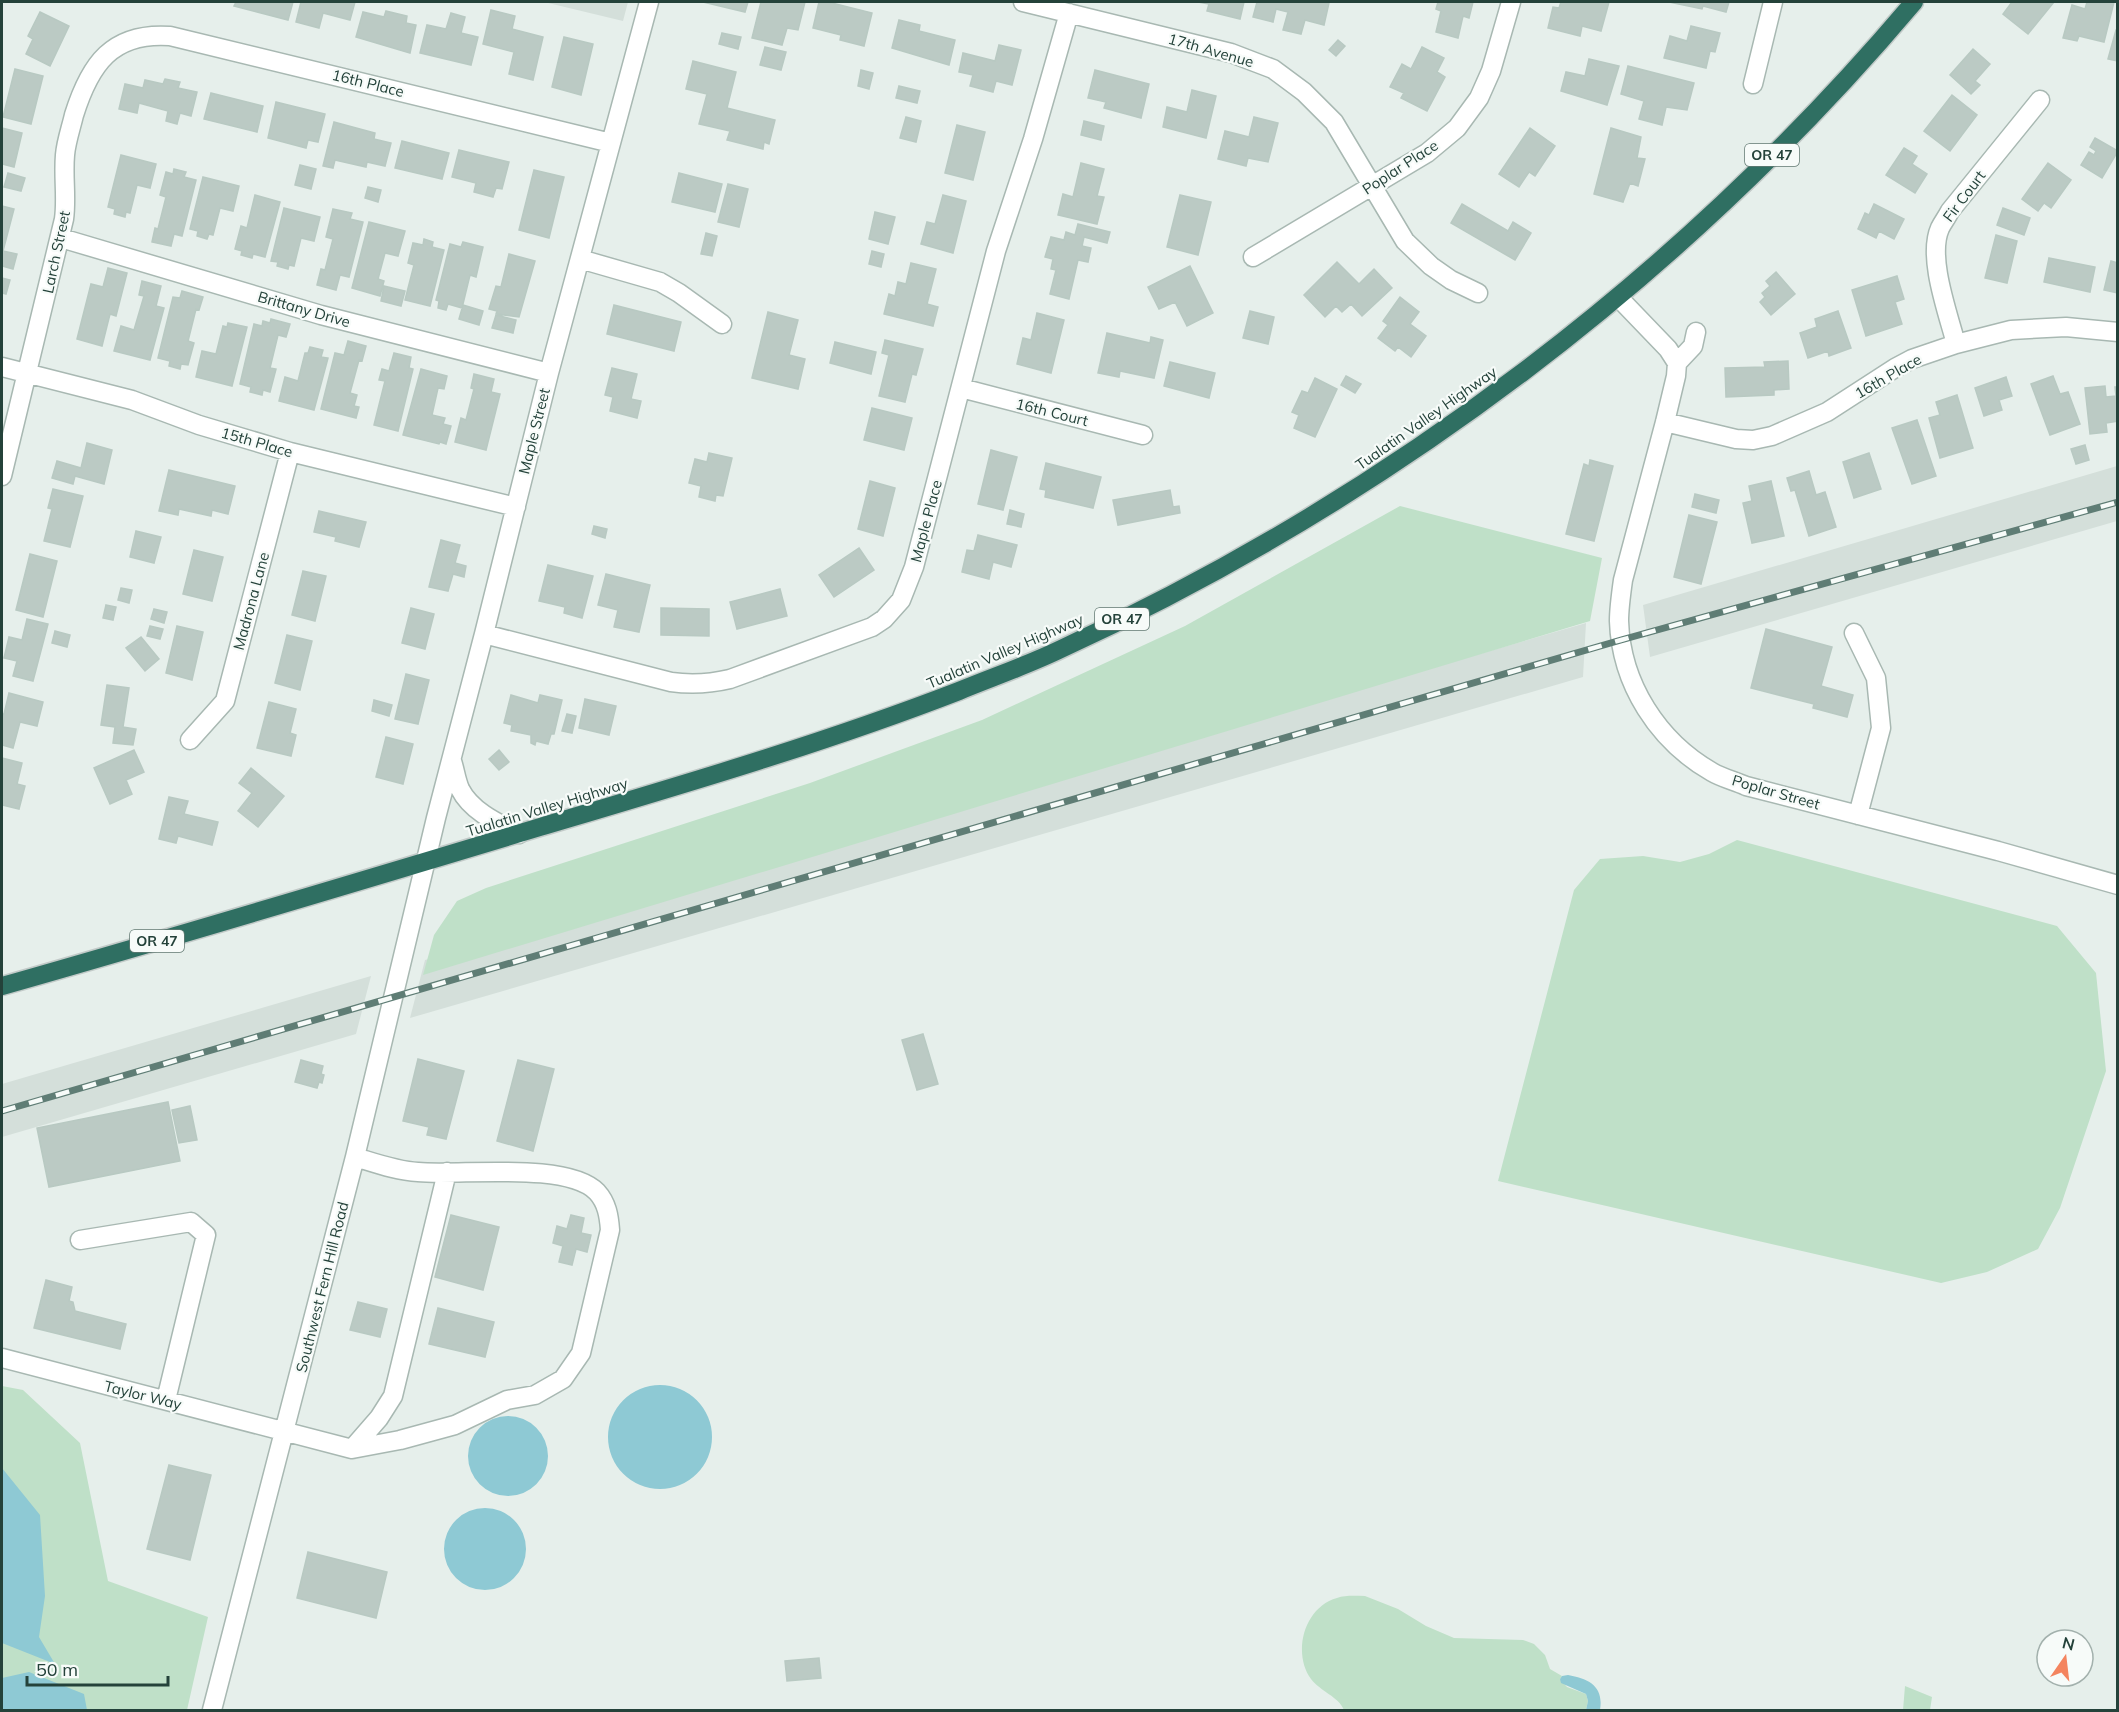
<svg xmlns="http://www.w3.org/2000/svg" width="2119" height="1712" viewBox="0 0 2119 1712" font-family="Mulish,sans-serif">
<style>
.built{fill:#d4dfda}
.green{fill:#bfe0c8}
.water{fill:#8ec9d4}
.building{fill:#bbcac4;stroke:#b8c9c2;stroke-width:1.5}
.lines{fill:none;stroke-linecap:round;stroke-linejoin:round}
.minor-casing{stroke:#a8b8b2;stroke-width:21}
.highway-casing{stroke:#c2cac8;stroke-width:21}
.minor{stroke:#fff;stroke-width:18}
.highway{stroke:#2f6f62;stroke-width:18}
.rail-casing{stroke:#5f7d75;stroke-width:7}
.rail{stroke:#f7fbf9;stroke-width:4.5;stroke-dasharray:14;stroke-linecap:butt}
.labels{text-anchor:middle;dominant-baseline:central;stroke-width:4.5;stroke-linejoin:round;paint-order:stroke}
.shield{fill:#f7fbf9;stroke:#637a73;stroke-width:1.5}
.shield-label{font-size:14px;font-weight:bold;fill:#24423a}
.street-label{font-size:15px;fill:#24423a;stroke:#f7fbf9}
</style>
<rect width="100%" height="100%" fill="#e6efeb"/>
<path class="built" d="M544,2H628L623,21Z
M2117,466V521L1650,657L1643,605Z
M1586,623L1583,677L410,1018L425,960Z
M371,976L356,1034L2,1137V1084Z"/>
<path class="green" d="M1400,506L1602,558L1590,621L423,975L434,935L457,901L486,888L810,783L982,720L1185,626Z
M1737,840L2057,926L2096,973L2106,1071L2060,1208L2038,1249L1987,1272L1941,1283L1498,1181L1574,890L1600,859L1643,856L1680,862L1709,854Z
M2,1386L23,1390L80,1443L108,1581L208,1617L187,1710H2Z
M1365,1596L1398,1609L1426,1626L1454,1638L1523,1640L1534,1644L1545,1655L1550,1669L1562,1676L1560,1679L1567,1687L1586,1694L1588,1701L1586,1710H1344C1339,1697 1320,1691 1311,1679C1292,1653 1304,1607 1337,1598C1345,1595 1356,1596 1365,1596Z
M1905,1686L1932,1697L1930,1710H1903Z"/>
<path class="water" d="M608 1437a52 52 0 1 1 104 0a52 52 0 1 1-104 0Z
M468 1456a40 40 0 1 1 80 0a40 40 0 1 1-80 0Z
M2,1468L40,1515L45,1596L39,1637L55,1664L2,1643Z
M444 1549a41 41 0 1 1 82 0a41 41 0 1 1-82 0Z
M29,1672L84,1694L87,1710H2V1678Z
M1568,1675C1589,1679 1604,1686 1600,1710H1586L1588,1701L1586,1694L1561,1683L1560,1679L1562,1676Z"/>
<path class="building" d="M236,2H293L288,20L234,6Z
M301,2H355L350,20L323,13L319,28L296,22Z
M703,2H748L745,12Z
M761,2H805L798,30L787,28L782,45L752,38Z
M819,2H828L872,13L864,46L840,40L841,35L813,28Z
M1198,2H1244L1240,19L1207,11L1209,4Z
M1257,2H1321L1329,3L1324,25L1305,20L1301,34L1283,30L1288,12L1276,9L1273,22L1253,17Z
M1438,2H1473L1469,18L1463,16L1458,38L1436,32L1441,11L1436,9Z
M1561,2H1609L1601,31L1582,26L1580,36L1548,28L1553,7L1559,8Z
M1669,2H1729L1726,12L1703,6L1702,9Z
M2012,2H2054L2028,34L2003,14Z
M2087,2H2114L2104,42L2079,36L2077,41L2063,38L2072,5L2085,9Z
M491,10L515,16L512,29L543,37L533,80L509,74L514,52L483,44Z
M386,11L407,16L406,23L416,25L410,53L356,37L363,12L384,17Z
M40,12L69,26L50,66L26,54L33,39L28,36Z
M451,13L465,17L461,33L478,37L471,65L420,53L427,25L446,29Z
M899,20L920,25L919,31L955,40L949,65L892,48Z
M1691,26L1720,33L1715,52L1710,51L1706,68L1664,58L1670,36L1687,41Z
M2116,30H2118V61L2108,59Z
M722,33L741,37L738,49L719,44Z
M564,37L593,44L581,95L552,87Z
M1338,40L1345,46L1336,56L1329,50Z
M999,45L1021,50L1012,85L996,81L993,92L970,86L973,75L959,72L963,53L995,61Z
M765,47L786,52L781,70L760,65Z
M1422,47L1444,58L1437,72L1445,77L1427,111L1401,98L1404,93L1390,87L1402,64L1411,69Z
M1973,49L1990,64L1975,81L1980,85L1971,94L1950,75Z
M1589,59L1619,66L1607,105L1561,91L1566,72L1585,76Z
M693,61L736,72L727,108L775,120L769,144L764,142L763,149L727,140L730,131L699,124L707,94L686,89Z
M1628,66L1694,83L1687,110L1666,107L1662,125L1639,119L1644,101L1621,94Z
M15,69L43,76L31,124L3,117Z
M861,70L873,73L869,89L858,86Z
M1095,70L1149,84L1141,118L1104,108L1106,102L1088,98Z
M165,79L180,82L178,88L197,92L191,116L180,113L177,124L166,121L168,111L139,103L137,113L119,109L125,84L143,88L145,80L163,84Z
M899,86L920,91L917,103L896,98Z
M1192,90L1216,96L1206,138L1163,127L1167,107L1187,112Z
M211,93L263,106L257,132L204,119Z
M1952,95L1977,115L1950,151L1924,131Z
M276,102L325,114L318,142L308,140L306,148L268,138Z
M906,117L921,121L916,142L900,138Z
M1254,117L1278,123L1268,162L1248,158L1246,166L1218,159L1225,131L1249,137Z
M1084,121L1104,126L1101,140L1081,135Z
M334,122L375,133L374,139L391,143L385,166L367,162L366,167L335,160L333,168L323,166Z
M957,125L985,132L973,180L945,173Z
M2,128L22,133L14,167L2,164Z
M1530,128L1555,146L1535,176L1529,172L1519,187L1499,174Z
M1611,128L1641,137L1637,158L1645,159L1638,186L1630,183L1623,202L1594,194Z
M2095,138L2118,151L2102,178L2081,165L2089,152L2094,155L2096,151L2090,147Z
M402,141L449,153L442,179L395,168Z
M1904,148L1917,156L1912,164L1927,174L1915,193L1886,175Z
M459,150L509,162L502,189L496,188L493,197L474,192L476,183L452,177Z
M121,155L156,164L150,188L137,185L130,213L126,212L125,217L114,214L115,209L108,207Z
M1081,163L1104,169L1097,196L1104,197L1097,224L1058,215L1063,194L1073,197Z
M2048,163L2071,180L2051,208L2044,203L2038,211L2022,199Z
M300,165L316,169L311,189L295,185Z
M174,169L186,172L184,177L196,180L182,236L174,234L171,246L152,242L155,228L158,229L166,197L160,195L166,172L173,174Z
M534,170L564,177L549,238L519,230Z
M8,173L25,178L21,191L4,187Z
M679,173L722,184L715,212L672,202Z
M203,177L239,186L233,211L220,208L213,235L209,234L207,239L197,236L198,231L190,229Z
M728,184L748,189L739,227L718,222Z
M368,187L381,190L378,202L365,198Z
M255,195L280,202L265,257L253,254L252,258L241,255L242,251L235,249L241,226L247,228Z
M943,195L966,201L953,253L921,244L927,222L935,224Z
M1180,195L1211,202L1198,255L1167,247Z
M1462,204L1508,231L1513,222L1531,233L1515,260L1451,223Z
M1874,204L1904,219L1894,239L1879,231L1876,238L1858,229L1865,213L1869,215Z
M2,206L14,209L3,251L17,254L13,269L2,266Z
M284,208L320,217L314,241L301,238L294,266L289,265L288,269L277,266L278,262L271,261Z
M2003,208L2030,218L2024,235L1997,225Z
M333,209L352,213L350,219L363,222L349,277L340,275L336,290L317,285L321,269L325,270L333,239L326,237Z
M875,212L895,217L888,244L869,239Z
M369,222L405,231L398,256L385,253L378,279L384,281L380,296L352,288Z
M1078,224L1110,232L1107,243L1084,237L1082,246L1091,248L1088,262L1078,260L1069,299L1050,294L1056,270L1051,269L1053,259L1045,257L1051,237L1064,240L1066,232L1075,235Z
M706,233L717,236L712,256L701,254Z
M1996,235L2017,241L2007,283L1985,278Z
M424,239L433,242L432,247L444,250L430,306L405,300L414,265L408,263L413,243L423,245Z
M463,242L483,247L476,277L470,275L462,308L448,304L446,310L438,308L439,301L436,300L450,244L461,247Z
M872,251L884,254L881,267L869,264Z
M509,254L535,261L519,317L496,314L497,311L489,309L496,286L501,287Z
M2049,258L2095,267L2090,292L2044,282Z
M2111,261L2118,263V293L2104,290Z
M1337,262L1359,284L1374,269L1392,288L1362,316L1351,304L1342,312L1336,306L1325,317L1304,295Z
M911,263L936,269L927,304L938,307L933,326L884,314L889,294L895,296L898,282L906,284Z
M1190,266L1213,313L1187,326L1175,302L1159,309L1148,287Z
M108,268L127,273L116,316L110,314L102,346L77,339L91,284L103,287Z
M1776,272L1795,294L1771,315L1760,302L1765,297L1762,293L1770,286L1766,281Z
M1897,276L1904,299L1895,302L1902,324L1866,336L1852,290Z
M2,278L10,280L6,294L2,293Z
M142,281L161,286L156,306L164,308L150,360L114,351L121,326L134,330L144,296L139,295Z
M384,286L405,291L401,306L381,301Z
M182,291L203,297L199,310L196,309L188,341L194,343L188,365L181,364L180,369L169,366L170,361L158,358L173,297L180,298Z
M1400,297L1419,312L1410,324L1426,336L1411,357L1398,347L1395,351L1378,338L1388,325L1383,321Z
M463,305L483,311L479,325L459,319Z
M614,305L681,322L674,351L607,334Z
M1250,311L1274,317L1268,344L1243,338Z
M1838,311L1851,348L1829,356L1828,351L1808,358L1800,333L1817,327L1815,319Z
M768,312L798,320L789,355L805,359L798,389L752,378Z
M1037,313L1064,320L1051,373L1017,364L1023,338L1031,340Z
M496,315L516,320L513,333L492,328Z
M271,319L290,324L286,337L278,335L270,368L276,369L270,392L263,390L262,395L250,392L251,387L240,384L254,324L262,326L263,321L270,323Z
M228,323L247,327L232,386L196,377L202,351L216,354L223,326L227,327Z
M1107,333L1150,343L1151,337L1163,340L1154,378L1120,371L1119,377L1098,373Z
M885,340L923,349L916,375L912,374L905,402L879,396L889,355L882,353Z
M348,341L366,346L362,361L359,360L350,393L357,395L354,406L359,407L356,418L321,409L335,353L344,355Z
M835,342L876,352L871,374L830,363Z
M310,347L323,350L321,357L328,358L314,410L279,401L285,377L298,381L305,353H308Z
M394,353L411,357L409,368L413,369L398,431L374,425L385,381L379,380L382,369L389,371Z
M1788,361L1789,389L1774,390V395L1726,397L1725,368L1765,367L1764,362Z
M1170,362L1215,373L1209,398L1164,386Z
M612,368L637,374L631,399L641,401L637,418L610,411L613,397L605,395Z
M421,369L447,376L444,389L438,388L432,415L445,418L443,424L451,426L446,444L440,442L439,444L403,435Z
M474,374L494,379L491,392L500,394L486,450L455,442L461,418L466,420L474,389L471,388Z
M1346,376L1361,384L1355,393L1341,385Z
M2053,376L2060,394L2068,392L2080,424L2050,435L2031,384Z
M2006,377L2012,396L1999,400L2002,410L1984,416L1975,388Z
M1315,378L1337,389L1315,437L1294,428L1299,415L1292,412L1302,391L1308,393Z
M2105,386L2106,397L2116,396L2115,387H2118V421L2106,423L2107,432L2090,434L2085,388Z
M1957,395L1973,448L1940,458L1929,418L1940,415L1936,402Z
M872,408L912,418L904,450L864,440Z
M1917,420L1936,476L1912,484L1892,428Z
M87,443L112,450L104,484L75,476L73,484L52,478L57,461L81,468Z
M2085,445L2089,460L2076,464L2071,449Z
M991,450L1017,457L1003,510L978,504Z
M709,453L732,458L723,496L716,495L715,501L699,497L701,486L689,483L695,459L707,462Z
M1869,453L1881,489L1854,498L1843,462Z
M1590,460L1613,466L1594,541L1566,534L1584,464L1589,466Z
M1046,463L1101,477L1093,508L1045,497L1046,490L1040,489Z
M169,470L235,486L228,514L212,510L211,516L179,509L178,515L159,511Z
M1809,471L1816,495L1825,492L1836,527L1809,536L1795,490L1791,491L1787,478Z
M870,481L895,488L883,536L858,529Z
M1771,481L1784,536L1752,543L1743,503L1752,501L1749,486Z
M53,489L83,496L70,547L44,541L52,509L48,508Z
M1170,490L1173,507L1179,506L1180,513L1118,525L1113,500Z
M1695,494L1719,500L1716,513L1692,507Z
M1010,510L1024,514L1021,527L1007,524Z
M319,511L366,522L359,547L335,541L336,537L314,532Z
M1689,515L1717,522L1701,584L1674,577Z
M594,526L607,529L605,538L592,534Z
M136,531L161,537L154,563L130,557Z
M978,535L1017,545L1011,567L993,562L989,579L962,572L967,550L974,551Z
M441,540L460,545L455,563L466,566L464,577L453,574L448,591L429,587Z
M859,548L874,570L834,597L819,575Z
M194,550L223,557L212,601L183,594Z
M30,554L57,561L43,617L16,610Z
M548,565L593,576L582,618L564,613L565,607L539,601Z
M303,571L326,576L315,621L292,615Z
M606,574L650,585L639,632L614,627L618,610L598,605Z
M121,588L132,590L129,603L118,600Z
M780,589L787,616L737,629L730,602Z
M106,605L116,607L113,620L103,618Z
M411,608L434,614L425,649L402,643Z
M661,608L709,609V636L661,635Z
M154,609L167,612L164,623L151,619Z
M27,619L48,624L33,681L13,676L17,661L4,658L9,637L22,640Z
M150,626L163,629L160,639L147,636Z
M177,626L203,632L192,680L166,673Z
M1766,629L1832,647L1821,686L1853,695L1847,717L1813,708L1814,704L1751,688Z
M55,631L70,635L67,647L52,643Z
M287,635L312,641L300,690L275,683Z
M141,637L159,659L145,671L126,648Z
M406,674L429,680L418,724L395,719Z
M107,685L129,688L123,727L136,729L133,745L113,743L115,727L101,725Z
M9,693L43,702L37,726L20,722L13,748L2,745V714H4Z
M511,695L538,703L540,695L562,700L554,734H551L548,744L536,741L535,745L531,743V735L511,731L512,725L504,723Z
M585,699L616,706L609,735L579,728Z
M374,700L392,705L389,716L372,711Z
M269,702L296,709L290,733L296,735L291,756L257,748Z
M567,714L576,716L572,733L562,731Z
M386,737L413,744L403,784L376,777Z
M134,750L144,772L126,780L132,794L110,804L94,768Z
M499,750L509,762L499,770L489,759Z
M2,758L22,763L17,784L25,786L19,809L2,805Z
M251,768L284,796L258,827L238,811L252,793L239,783Z
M169,797L188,801L184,814L218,822L212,845L178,836L176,843L159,839Z
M923,1034L938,1084L917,1090L902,1040Z
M418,1059L464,1071L446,1139L427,1135L429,1127L403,1121Z
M301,1060L323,1066L321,1074L324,1075L322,1083L319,1082L317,1088L295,1082Z
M518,1060L554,1069L533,1151L497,1141Z
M168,1102L180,1161L49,1187L37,1128Z
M190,1106L197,1140L179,1143L172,1110Z
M451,1215L499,1227L483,1290L435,1277Z
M571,1215L584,1218L581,1233L591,1235L587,1252L576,1249L572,1265L559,1262L563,1246L553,1243L557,1226L567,1229Z
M46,1280L72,1287L69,1301L73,1302L75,1311L126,1324L120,1349L34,1328Z
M358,1302L387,1309L380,1337L350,1330Z
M438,1308L494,1322L485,1357L429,1344Z
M169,1465L211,1475L190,1560L147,1549Z
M308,1552L387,1572L376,1618L297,1598Z
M819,1658L821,1678L787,1681L785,1661Z"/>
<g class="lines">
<g class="minor-casing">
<path id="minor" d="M1023,2L1231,53L1273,69L1304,92L1334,122L1405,241L1431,266L1451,280L1478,293
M1753,84L1773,2
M61,238L321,315L549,373
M1253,257L1427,153L1457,128L1479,98L1491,71L1511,2
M580,259L660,282L679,293L722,324
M1618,297L1668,349L1677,363L1676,376L1665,422L1623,580C1621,594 1619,608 1619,621C1621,684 1658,741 1712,772C1722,778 1735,781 1746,786L1998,851L2118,885
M1956,344C1948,313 1927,257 1940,228C1943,222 1947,217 1950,211L2040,100
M1677,363L1693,346L1696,332
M2,367L132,400L199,425L290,452L516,507
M961,388L1143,435
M1665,422L1736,439L1753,440L1772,436L1827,412L1895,368L1912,359L1956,344L2011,330L2066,327L2118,332
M2,476L64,219C67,198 63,177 65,155C66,142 71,128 74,115C90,64 112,32 170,36L611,143
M1854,633L1876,678L1881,728L1858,815
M484,634L671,682C692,685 709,684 730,679L872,627L884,619L901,600L914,567L996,251L1033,139L1069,13
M190,740L225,701L290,452
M452,761C455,770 456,780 460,789C471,811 497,823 519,834
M80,1240L191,1222L206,1235L166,1400
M2,1358L352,1449L400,1440L455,1425L507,1400L535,1395L563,1379L581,1353L610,1230C609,1216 607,1203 597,1192C567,1161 459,1176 418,1172C397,1171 375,1163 355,1157
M352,1449L379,1418L393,1396L447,1172
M212,1710L355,1157L436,818L484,634L549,373L649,2"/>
</g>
<g class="highway-casing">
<path id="highway" d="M2,986C182,935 361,881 540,827C681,785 822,744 959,691C993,677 1028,665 1061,649C1388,498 1682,277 1914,2"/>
</g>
<use href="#minor" class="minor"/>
<use href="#highway" class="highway"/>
<g class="rail-casing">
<path id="rail" d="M2,1111L1621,640L2118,502"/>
</g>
<use href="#rail" class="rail"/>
</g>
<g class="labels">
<g class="shield">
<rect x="1745" y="144" width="54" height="22" rx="4.5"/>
<rect x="1095" y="608" width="54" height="22" rx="4.5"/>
<rect x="130" y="930" width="54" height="22" rx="4.5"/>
</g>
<g class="shield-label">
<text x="1772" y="155">OR 47</text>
<text x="1122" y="619">OR 47</text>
<text x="157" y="941">OR 47</text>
</g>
<g class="street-label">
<text transform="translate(1211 50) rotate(16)">17th Avenue</text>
<text transform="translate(368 83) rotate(14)">16th Place</text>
<text transform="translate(1400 167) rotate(-33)">Poplar Place</text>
<text transform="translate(1964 196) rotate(-53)">Fir Court</text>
<text transform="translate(56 252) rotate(-78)">Larch Street</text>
<text transform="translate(304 309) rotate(16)">Brittany Drive</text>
<text transform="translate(1888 376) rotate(-30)">16th Place</text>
<text transform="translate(1052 412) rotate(14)">16th Court</text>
<text transform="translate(1426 418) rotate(-35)">Tualatin Valley Highway</text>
<text transform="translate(534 431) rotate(-76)">Maple Street</text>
<text transform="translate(257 442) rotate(16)">15th Place</text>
<text transform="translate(926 521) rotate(-75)">Maple Place</text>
<text transform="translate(251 601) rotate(-75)">Madrona Lane</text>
<text transform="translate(1005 651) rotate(-23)">Tualatin Valley Highway</text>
<text transform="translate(1776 792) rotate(16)">Poplar Street</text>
<text transform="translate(547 807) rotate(-17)">Tualatin Valley Highway</text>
<text transform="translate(322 1287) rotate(-76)">Southwest Fern Hill Road</text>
<text transform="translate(143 1395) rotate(14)">Taylor Way</text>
</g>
</g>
<rect width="2119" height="1712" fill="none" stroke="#24423a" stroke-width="6"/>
<g transform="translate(2065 1658) rotate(14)"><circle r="28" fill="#f7fbf9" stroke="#a3b1ad" stroke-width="1.5"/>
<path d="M0-4.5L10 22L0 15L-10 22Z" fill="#f4845f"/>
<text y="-9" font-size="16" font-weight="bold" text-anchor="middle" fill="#24423a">N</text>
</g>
<path d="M27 1676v9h141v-9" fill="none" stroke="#24423a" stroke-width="3"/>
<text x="36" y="1676" font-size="18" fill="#24423a" stroke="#f7fbf9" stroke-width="4.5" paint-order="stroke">50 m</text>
</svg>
